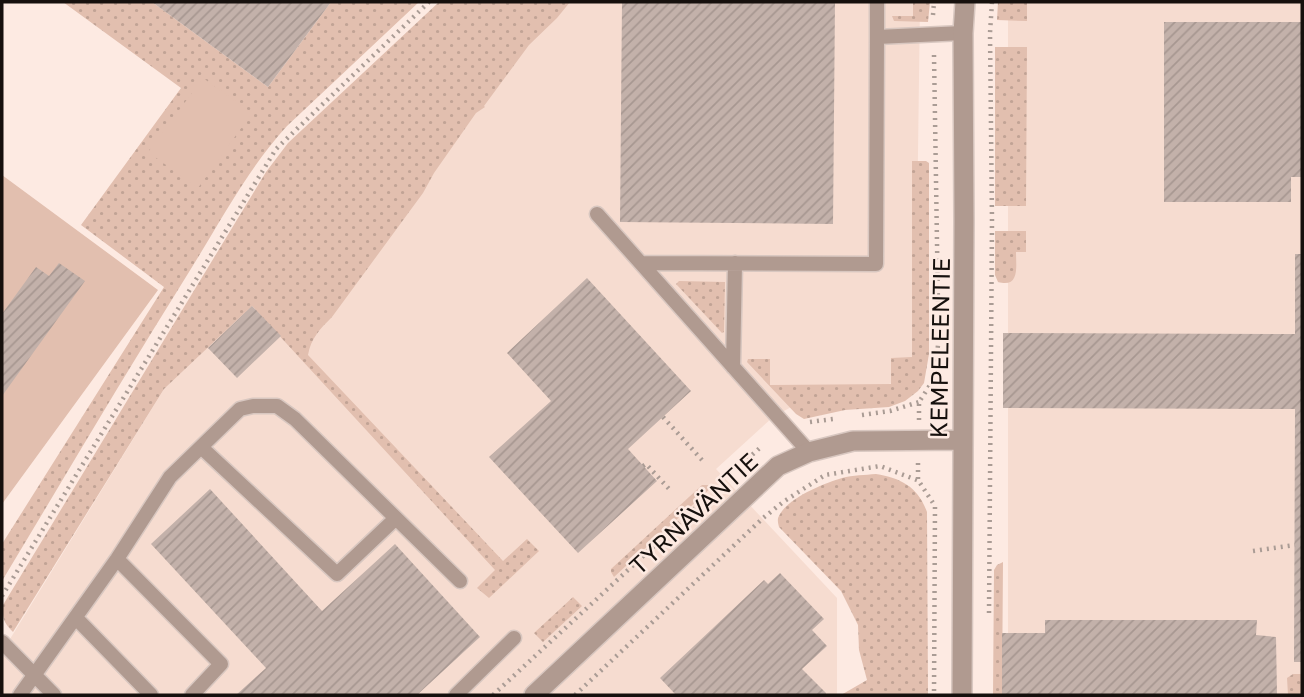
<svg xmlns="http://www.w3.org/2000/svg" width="1304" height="697" viewBox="0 0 1304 697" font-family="'Golos Text',sans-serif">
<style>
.built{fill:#f6dcd0}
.grass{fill:url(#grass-dots)}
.pitch{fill:#e2bfaf}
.building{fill:url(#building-hatch)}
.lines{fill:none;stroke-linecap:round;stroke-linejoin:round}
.service-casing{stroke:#d8c7c0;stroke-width:17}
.minor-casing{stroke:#d8c7c0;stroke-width:22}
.path{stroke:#aa9c95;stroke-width:4.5;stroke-dasharray:2 5;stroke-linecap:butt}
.service{stroke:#b09a90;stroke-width:14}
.minor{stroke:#b09a90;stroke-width:19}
.labels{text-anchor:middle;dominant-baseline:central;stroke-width:5;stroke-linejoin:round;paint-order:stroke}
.street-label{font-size:24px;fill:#16100d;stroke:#fdeae2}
</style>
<defs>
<pattern id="grass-dots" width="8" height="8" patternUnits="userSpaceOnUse" patternTransform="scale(1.75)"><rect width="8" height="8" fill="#e2bfaf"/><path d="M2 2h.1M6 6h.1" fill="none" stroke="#c1a395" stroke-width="1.8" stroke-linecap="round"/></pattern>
<pattern id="building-hatch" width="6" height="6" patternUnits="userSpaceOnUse" patternTransform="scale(1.75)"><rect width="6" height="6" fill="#c3b1aa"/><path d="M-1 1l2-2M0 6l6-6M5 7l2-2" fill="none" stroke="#a79791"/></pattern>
</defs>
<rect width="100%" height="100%" fill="#fdeae2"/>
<path class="built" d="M534,2H920L915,379L804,400L773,417L716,469L837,598V695H2V652L164,389L252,306L298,354Z
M1008,2H1302V695H1008Z"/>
<path class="grass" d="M63,2H152L268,87L331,2H419L287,126C249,167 219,224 189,272C125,374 64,478 2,581V544L164,287L81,225L181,88Z
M439,2H570L557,18L529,45L484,106L485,107L476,113L434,173L423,193L332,317C320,329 311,338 308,355L503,561L527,539L539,551L489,598L477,588L495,570L252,306L164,389L13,632C4,623 2,618 3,605L266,172L288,143Z
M913,2H930L928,22L894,21L892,16H913Z
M998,2H1027V21L997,20Z
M995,47H1027L1026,206H995Z
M912,161H926L929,163V354L924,383L918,391L905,401L889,407L845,410L804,419L796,414L747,362L748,359H770V385L891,384V358L912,357Z
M995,231H1026V252H1016C1016,267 1020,288 998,282L995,275Z
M679,281L725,282L724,332L722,333L676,284Z
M876,474C901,478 918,487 927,512L928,695H841L867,680L859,650L858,625L841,591L779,527C778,523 777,519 779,516C787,498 825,483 842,478C853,475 865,475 876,474Z
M702,485H708L712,487L614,577L611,572V569Z
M1003,562L1002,694L1277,695H993L994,570L997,565Z
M573,597L582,606L543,642L534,633Z
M1293,674H1302V695H1288L1287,678Z"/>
<path class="pitch" d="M203,78L252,113L198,188L148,152Z
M2,175L158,290L2,504Z"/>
<path class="building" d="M152,2H331L268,87Z
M622,2H835L833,224L620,222Z
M1164,22H1302V177H1291V202H1164Z
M1295,254H1302V662H1294L1295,409L1003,408V333L1295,334Z
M59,263L85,281L2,396V314L36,267L49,276Z
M587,278L691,391L628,449L657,481L578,553L489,457L551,401L507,353Z
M252,306L281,336L237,378L208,348Z
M210,489L322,611L395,544L480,637L417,695H236L266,668L151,544Z
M780,573L824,619L812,630L827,646L802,669L826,693V695H676L660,678L764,580L768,584Z
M1045,620H1257L1256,635L1276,637L1277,695L1002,694V633H1045Z"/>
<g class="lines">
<g class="service-casing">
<path id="service" d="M877,37V2
M597,214L809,452
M641,263L876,264L877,37L963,33
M733,367L735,263
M201,447L337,574L396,518
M117,559L221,664L192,695
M76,618L151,695
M2,642L54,695
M20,695L117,559L170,477L240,409L253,406H277L295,419L460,581
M456,695L514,638"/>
</g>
<g class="minor-casing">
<path id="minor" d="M534,695L778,466L809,452L853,441L962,440
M962,695L964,221L963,33L965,2"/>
</g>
<path class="path" d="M933,15L934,2
M934,55L938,305
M862,415L890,411L919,402
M663,417L702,460
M919,420V402L934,379L938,345
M810,422L833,419
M918,463V480L935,506L934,695
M742,464L762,446
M643,466L646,464L670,490
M1253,551L1295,545
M2,596L276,149L429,2
M989,613L992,221L990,33L992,2
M493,695L695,508
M575,695L762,519L783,502L825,475L880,466L917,480"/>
<use href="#service" class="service"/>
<use href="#minor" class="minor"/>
</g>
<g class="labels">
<g class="street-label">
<text transform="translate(939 348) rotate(-89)">KEMPELEENTIE</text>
<text transform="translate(693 513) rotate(-43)">TYRNÄVÄNTIE</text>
</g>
</g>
<rect width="1304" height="697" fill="none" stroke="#16100d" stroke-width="7"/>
</svg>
